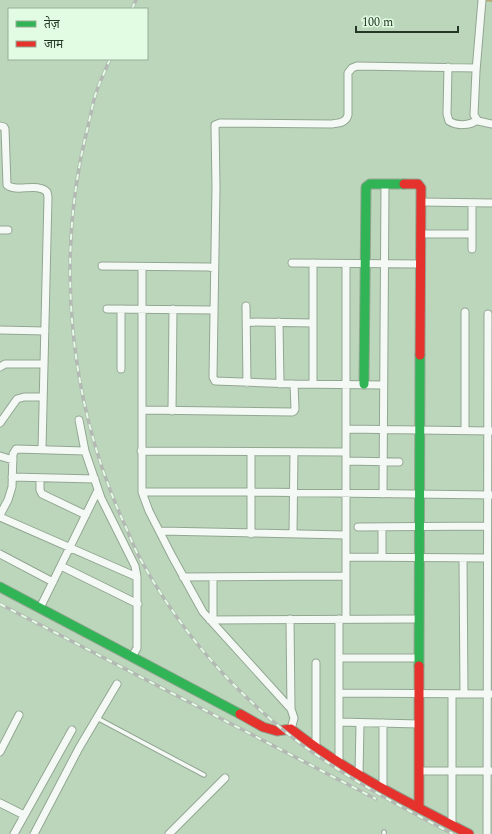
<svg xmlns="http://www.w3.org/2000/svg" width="492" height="834" viewBox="0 0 492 834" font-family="Spectral,'Noto Sans Devanagari',serif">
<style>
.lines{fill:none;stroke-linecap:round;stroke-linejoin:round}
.stream{stroke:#b6aa78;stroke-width:2}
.lane-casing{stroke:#92a692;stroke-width:5.5}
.street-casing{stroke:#92a692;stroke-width:9}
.fast-casing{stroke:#92a692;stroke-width:11}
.jam-casing{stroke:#92a692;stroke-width:11}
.lane{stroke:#f5f9f5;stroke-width:3.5}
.street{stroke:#f5f9f5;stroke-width:7}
.fast{stroke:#30b455;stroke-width:9}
.jam{stroke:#e5322d;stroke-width:9}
.rail-casing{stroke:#b3b9b3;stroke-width:3.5}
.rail{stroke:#e2fbe3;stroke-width:2;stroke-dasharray:6;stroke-linecap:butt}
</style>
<rect width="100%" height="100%" fill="#bcd6bc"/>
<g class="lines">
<path class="stream" d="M483,0L492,1"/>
<g class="lane-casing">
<path id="lane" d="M97,718L204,775
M384,834V832"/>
</g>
<g class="street-casing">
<path id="street" d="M482,0L476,71L474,115L478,121L492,124
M448,67L447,114L449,121C456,126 470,126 477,120
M0,126L4,127L5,129L7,185C17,193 37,182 47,192L48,197L42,449
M421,202L492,203
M472,203V249
M0,230H8
M421,234H472
M292,263L421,264
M313,263V384
M346,264V619
M102,266L209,267L214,268
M142,267V492L149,511L172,556L203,612L291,709L294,718L291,729
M246,306L247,383
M107,309L214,310
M121,309V369
M465,312V430
M247,322L313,323
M279,322L280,384
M0,330L45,331
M0,367L5,364H44
M383,385L294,384L215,381L213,377L216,187L215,125L220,123L331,124C339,123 346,123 348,115V73L352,68L357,66L476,68
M142,410L292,412L294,411L295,409L294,384
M172,411L173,309
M79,420L85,451L101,498L135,566L137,577V648L132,657
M0,423L17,399L24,397H43
M346,429L492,431
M141,451L346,452
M0,456L13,460
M346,461L399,462
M12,477L95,479
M40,478V490L42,494L86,515
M142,492H251L492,495
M383,494L385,184
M0,515L8,500L12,487L13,454L16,449L85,451
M0,517L137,577
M358,527L487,526
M160,531L345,535
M251,534V452
M293,534L294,452
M0,554L53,582
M346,557L487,558
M382,557V527
M463,558L464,694
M61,566L138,604
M183,577L346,576
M213,577V620
M40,608L98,490
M290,619L291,709
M210,620L419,619
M339,658H419
M339,693L492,694
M339,722L419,724
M383,723V789
M316,749V663
M0,752L19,715
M339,764V619
M419,771H492
M359,776L360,723
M0,803L24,815
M452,825V694
M14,834L72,730
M34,834L79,748L117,684
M169,834L225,778
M487,834L488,314"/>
</g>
<g class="fast-casing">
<path id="fast" d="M364,384L366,187L370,184H404
M0,587L240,714
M419,666L420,355"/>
</g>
<g class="jam-casing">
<path id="jam" d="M404,184H418L421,188L420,355
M240,714L263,727L277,731L291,729C346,772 407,802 469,834
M419,808V666"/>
</g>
<use href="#lane" class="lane"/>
<use href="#street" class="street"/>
<use href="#fast" class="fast"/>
<use href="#jam" class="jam"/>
<g class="rail-casing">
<path id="rail" d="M132,9L136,0
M110,59C106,69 101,79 97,90C93,101 91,114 88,126C54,260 69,407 128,532C132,542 136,552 142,562C168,609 203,655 242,693C265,715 291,738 318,756C361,786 407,810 453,834
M0,604L376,799"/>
</g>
<use href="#rail" class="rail"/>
</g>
<rect x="8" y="8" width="140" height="52" fill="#e2fbe3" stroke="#96ad97"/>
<rect x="16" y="21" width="20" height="6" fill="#30b455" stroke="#96ad97"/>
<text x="44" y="28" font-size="12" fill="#243724">तेज़</text>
<rect x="16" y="41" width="20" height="6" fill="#e5322d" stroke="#96ad97"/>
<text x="44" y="48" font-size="12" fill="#243724">जाम</text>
<path d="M356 26v6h102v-6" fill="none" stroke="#243724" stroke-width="2"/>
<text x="362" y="26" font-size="12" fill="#243724" stroke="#e2fbe3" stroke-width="3" paint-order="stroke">100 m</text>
</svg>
